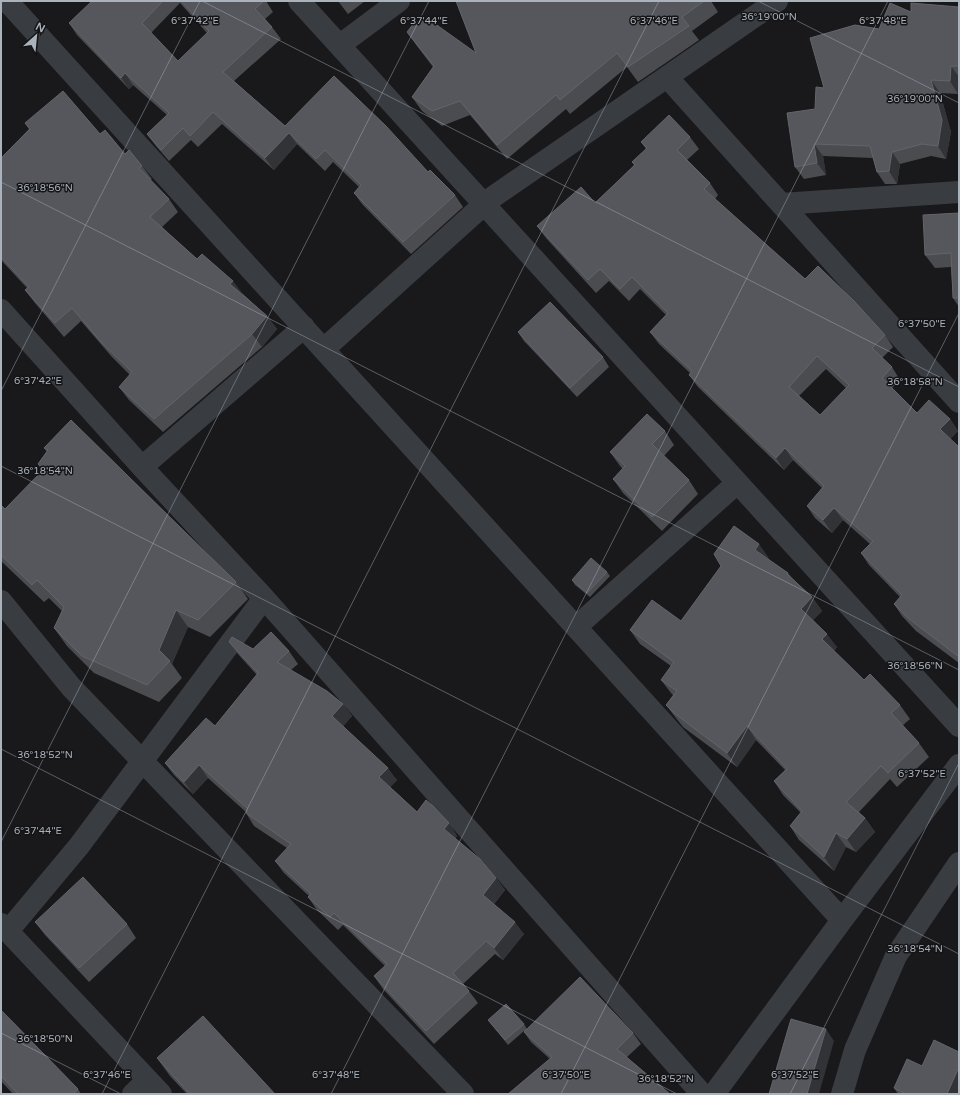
<svg xmlns="http://www.w3.org/2000/svg" width="960" height="1095" viewBox="0 0 960 1095" font-family="'Varela Round',sans-serif">
<style>
.lines{fill:none;stroke-linecap:round;stroke-linejoin:round}
.minor{stroke:#393c41;stroke-width:22}
.wall{fill:#4a4c50;fill-rule:evenodd}
.shaded-wall{fill:#323336}
.building{fill:#55575c;stroke:#62656b;fill-rule:evenodd}
.ticks{fill:none;stroke:#aab2bc;stroke-width:1;stroke-opacity:0.45}
.ticks-label{font-size:10px;text-anchor:middle;fill:#aab2bc;stroke:#141416;stroke-width:3;stroke-linejoin:round;paint-order:stroke}
</style>
<rect width="100%" height="100%" fill="#19191b"/>
<g class="lines">
<path class="minor" d="M7,1L842,920
M299,1L959,726
M340,45L399,1
M667,77L959,402
M781,204L959,192
M1,310L142,467L264,598L702,1094
M324,349L490,199L777,1
M142,467L304,327
M1,601L71,687L463,1094
M576,627L737,483
M1,924L161,1094
M8,931L79,846L264,598
M133,1094L148,1080
M714,1094L842,920L959,765
M842,1094L855,1050L896,956L959,863"/>
</g>
<path class="wall" d="M92,1H266L273,12L265,19L272,27L281,39L234,81L285,126L428,172L455,195L463,207L411,254L362,204L354,193L359,187L333,162L325,171L297,144L274,170L222,124L198,147L191,140L169,161L156,146L147,134L167,115L133,85L129,89L77,35L69,23ZM180,3L207,33L178,61L151,33Z
M338,1H365L348,14Z
M456,1H711L718,12L692,31L699,40L638,82L627,67L570,114L566,109L507,159L470,115L442,126L422,111L412,97L433,67L417,46L407,32L476,53Z
M959,7V87L958,94L940,93L951,132L946,159L931,156L900,164L897,184H885L877,172L873,158L823,156L826,175L804,179L795,167L815,109L824,88L879,29L911,12Z
M25,123L100,134L125,154L142,166L152,179L150,180L169,199L178,212L162,227L197,259L243,294L267,316L277,329L262,347L163,432L129,400L119,387L130,375L112,357L81,321L64,337L35,303L25,290L27,288L1,260V158L29,129Z
M690,137L699,149L687,160L710,183L718,195L715,199L805,279L885,335L893,347L882,358L892,367L900,380L892,388L917,413L950,419L958,431L950,439L959,447V663L916,631L902,616L894,604L900,597L869,565L861,553L870,544L843,520L832,533L815,518L807,506L822,488L793,460L784,470L698,387L689,375L690,373L659,344L650,332L666,315L640,289L629,301L609,281L596,293L546,238L537,226L595,203L634,165L632,162L646,149L641,142ZM826,369L846,388L820,415L799,396Z
M959,213V307L953,298L951,267L935,268L925,255Z
M518,332L603,357L609,367L577,397L524,341Z
M71,420L236,582L248,599L210,637L188,627L172,664L182,678L159,702L94,673L67,646L54,628L62,611L49,598L44,602L1,561V507L5,509L42,471L38,464L47,452L44,448Z
M665,431L674,445L664,456L689,480L698,494L662,531L623,493L613,479L623,469L620,466L610,452Z
M769,558L768,559L788,573L792,578L812,597L822,611L813,620L837,647L834,651L864,680L900,705L910,719L903,725L919,743L929,757L897,787L890,779L859,812L865,818L875,832L856,852L846,847L834,871L799,840L790,826L801,813L783,795L774,781L785,770L756,740L737,767L683,727L676,718L666,705L673,695L671,693L661,680L671,666L640,644L630,630L681,621Z
M607,572L610,576L590,597L575,585L572,580Z
M229,642L253,649L289,651L298,664L291,670L343,704L352,716L343,726L397,780L390,787L417,812L449,823L457,836L455,839L496,878L505,890L494,904L524,934L503,960L495,954L463,984L469,991L478,1003L434,1044L383,989L374,976L385,966L343,925L338,930L317,910L308,897L309,896L284,873L275,861L287,848L254,826L246,813V812L208,778L193,794L174,775L165,763L215,726L257,675L238,654Z
M35,922L127,924L136,938L89,982L45,935Z
M1,1010L78,1089L81,1094H13L1,1081Z
M488,1020L524,1024L527,1029L633,1033L641,1044L627,1057L550,1059L531,1042L524,1032V1031L508,1045Z
M157,1058L275,1094H187L170,1076Z
M922,1066L959,1091L958,1094H898L894,1088Z"/>
<path class="shaded-wall" d="M951,66L959,77L958,94L950,81Z
M125,73L133,85L129,89L121,78Z
M931,80L940,93L951,132L946,159L938,146Z
M289,133L297,144L274,170L265,158Z
M814,144L823,156L826,175L817,163Z
M892,152L900,164L897,184L889,171Z
M233,281L243,294L240,297L230,284Z
M267,316L277,329L262,347L252,334Z
M950,419L958,431L948,442L940,429Z
M785,448L793,460L784,470L776,458Z
M834,508L843,520L832,533L823,520Z
M759,544L769,558L765,563L755,550Z
M812,597L822,611L810,623L801,609Z
M176,610L188,627L172,664L159,650Z
M827,634L837,647L832,653L822,639Z
M343,704L352,716L341,729L332,716Z
M747,726L756,740L737,767L727,753Z
M199,765L208,778L193,794L184,782Z
M388,768L397,780L388,790L379,777Z
M865,818L875,832L856,852L847,839Z
M449,823L457,836L452,842L444,829Z
M836,833L846,847L834,871L824,857Z
M496,878L505,890L491,907L483,895Z
M515,922L524,934L503,960L494,948Z
M826,1029L834,1041L819,1094H807Z
M959,1067V1091L958,1094H947Z"/>
<path class="building" d="M92,1H163L142,23L178,61L209,31L181,1H264L255,9L272,27L223,72L285,126L334,76L386,126L428,172L430,170L455,195L403,242L354,193L361,185L325,150L316,159L289,133L265,158L213,112L190,136L183,128L161,150L147,134L169,113L125,73L121,78L69,23Z
M456,1H704L682,17L689,26L628,67L617,53L560,100L556,95L497,145L460,101L432,111L412,97L434,66L407,32L414,23L427,18L476,53Z
M890,3L911,12V3L959,7V66H951L950,81L931,80L942,120L938,146L922,144L892,152L889,171L877,172L870,146L814,144L817,163L795,167L787,113L815,109L816,87L824,88L810,38L855,25L879,29Z
M63,91L100,134L105,130L125,154L129,150L142,166L139,168L169,199L150,217L197,259L202,254L233,281L230,284L267,316L252,334L154,419L119,387L132,372L102,343L72,308L55,323L25,290L29,287L1,257V158L30,129L25,123Z
M669,115L690,137L677,150L710,183L704,189L805,279L818,266L854,301L885,335L872,348L892,367L882,378L917,413L929,400L950,419L940,429L959,447V657L908,618L894,604L902,595L861,553L873,541L834,508L823,520L807,506L824,486L785,448L776,458L689,375L692,371L650,332L668,313L632,277L620,289L600,269L588,280L537,226L581,187L595,203L635,165L632,162L647,148L641,142ZM817,356L849,385L820,415L789,387Z
M959,213V298H953L951,253L925,255L923,215Z
M550,302L603,357L570,388L518,332Z
M647,414L665,431L652,444L689,480L652,517L613,479L625,466L610,452Z
M71,420L236,582L198,620L176,610L159,650L170,661L147,685L82,656L54,628L64,607L37,580L32,585L1,555V507L2,506L5,509L44,469L38,464L48,450L44,448Z
M734,526L759,544L755,550L788,573L787,574L812,597L801,609L827,634L822,639L864,680L870,674L900,705L891,713L919,743L888,773L881,766L846,802L865,818L847,839L836,833L824,857L790,826L802,811L774,781L787,769L747,726L727,753L674,713L666,705L677,691L661,680L674,662L630,630L652,600L681,621L721,566L714,554Z
M591,558L607,572L587,593L572,580Z
M271,632L289,651L277,662L327,691L343,704L332,716L388,768L379,777L417,812L426,800L433,806L449,823L444,829L480,859L496,878L483,895L515,922L494,948L486,941L453,973L469,991L426,1031L374,976L387,964L334,913L330,917L308,897L311,894L275,861L291,844L246,813L248,809L199,765L184,782L165,763L206,718L215,726L258,673L229,642L232,637L253,649Z
M83,877L127,924L79,968L35,922Z
M580,977L633,1033L617,1049L670,1094H508L552,1057L524,1032Z
M506,1004L524,1024L505,1040L488,1020Z
M1,1010L78,1089L73,1094H18L1,1076Z
M203,1016L275,1094H190L157,1058Z
M791,1019L826,1029L807,1094H769Z
M934,1040L959,1052V1067L947,1094H906L894,1088L907,1059L922,1066Z"/>
<path class="ticks" d="M202,1L959,387M758,1L959,103M1,182L959,670M1,391L200,1M1,466L959,954M1,749L677,1094M1,842L429,1M1,1033L121,1094M102,1094L659,1M331,1094L888,1M561,1094L959,313M790,1094L959,763"/>
<g class="ticks-label">
<text x="769" y="20">36°19'00"N</text>
<text x="195" y="24">6°37'42"E</text>
<text x="424" y="24">6°37'44"E</text>
<text x="654" y="24">6°37'46"E</text>
<text x="883" y="24">6°37'48"E</text>
<text x="915" y="102">36°19'00"N</text>
<text x="45" y="191">36°18'56"N</text>
<text x="922" y="327">6°37'50"E</text>
<text x="38" y="384">6°37'42"E</text>
<text x="915" y="385">36°18'58"N</text>
<text x="45" y="474">36°18'54"N</text>
<text x="915" y="669">36°18'56"N</text>
<text x="45" y="758">36°18'52"N</text>
<text x="922" y="777">6°37'52"E</text>
<text x="38" y="834">6°37'44"E</text>
<text x="915" y="952">36°18'54"N</text>
<text x="45" y="1042">36°18'50"N</text>
<text x="107" y="1078">6°37'46"E</text>
<text x="336" y="1078">6°37'48"E</text>
<text x="566" y="1078">6°37'50"E</text>
<text x="795" y="1078">6°37'52"E</text>
<text x="666" y="1082">36°18'52"N</text>
</g>
<rect width="960" height="1095" fill="none" stroke="#aab2bc" stroke-width="4"/>
<g transform="translate(36 36) rotate(27)" stroke="#141416" stroke-width="3" paint-order="stroke">
<path d="M0-3L7 15L0 10L-7 15Z" fill="#aab2bc"/>
<text y="-6" font-size="11" font-weight="bold" text-anchor="middle" fill="#aab2bc">N</text>
</g>
</svg>
